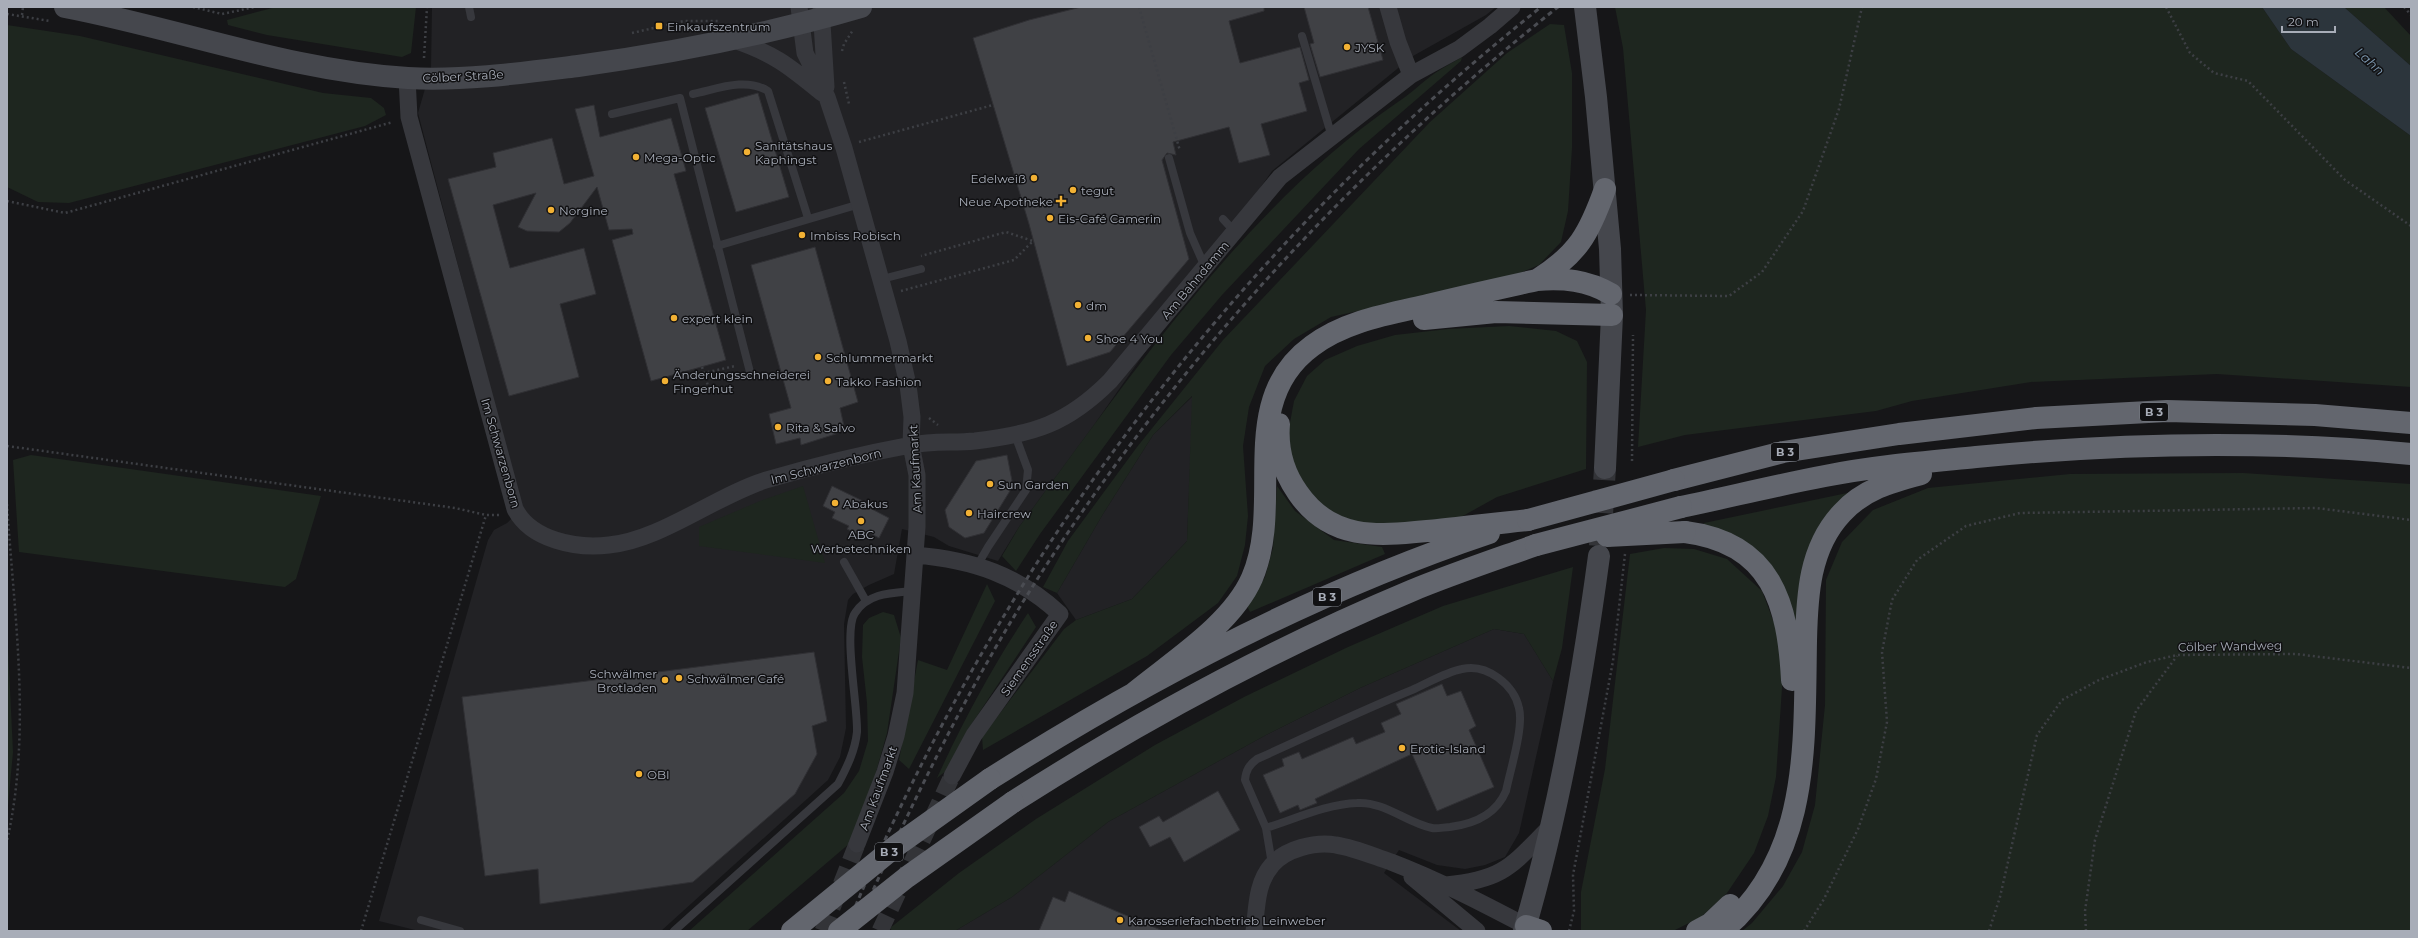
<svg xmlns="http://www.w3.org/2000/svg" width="2418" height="938" viewBox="0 0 2418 938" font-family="Montserrat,sans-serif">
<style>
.built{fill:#222225}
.green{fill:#1e261f}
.water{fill:#2c353c}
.building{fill:#404145;stroke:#303034}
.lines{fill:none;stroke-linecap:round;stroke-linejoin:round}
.street-tunnel{stroke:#333438;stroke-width:17;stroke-dasharray:17 8;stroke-linecap:butt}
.secondary-tunnel{stroke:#333438;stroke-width:22;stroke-dasharray:22 11;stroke-linecap:butt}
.path{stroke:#3d3f44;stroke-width:2.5;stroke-dasharray:2 3;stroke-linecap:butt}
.lane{stroke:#37383d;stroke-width:8}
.street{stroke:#37383d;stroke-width:17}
.secondary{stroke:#45474d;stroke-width:22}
.highway{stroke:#63666e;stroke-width:22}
.rail{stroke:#4a4c52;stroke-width:3;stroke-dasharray:5 4;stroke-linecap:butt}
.highway-bridge{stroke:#63666e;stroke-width:22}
.poi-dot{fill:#f2b134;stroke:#111113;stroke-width:1.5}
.labels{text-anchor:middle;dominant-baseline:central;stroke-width:3;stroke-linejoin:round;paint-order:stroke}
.shield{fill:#111113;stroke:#7b7e86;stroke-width:1}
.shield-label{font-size:11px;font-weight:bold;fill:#a8adb8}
.poi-label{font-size:12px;fill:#a8adb8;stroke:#111113;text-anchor:start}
.street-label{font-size:12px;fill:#a8adb8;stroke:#111113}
.water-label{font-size:13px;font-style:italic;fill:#7f9bb3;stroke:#111113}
</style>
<rect width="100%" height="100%" fill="#161618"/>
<path class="built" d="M432,7H1496L1486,15L1413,56L1272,171L1094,425L1019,527L998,561L949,546L934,537L902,529L894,574L869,585L853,594L848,600L844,624L846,728L840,757L828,780L661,931H419L379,921L488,540L494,530L507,523L522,509L418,113L431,68Z
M1193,396L1187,541L1132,599L1076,620L1057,593L1103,514L1153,435Z
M1494,629L1524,634L1553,681L1519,833L1505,857L1485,865L1465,869L1437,865L1399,850L1384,873L1461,931H955L1012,897L1108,822L1266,735L1360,688Z"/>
<path class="green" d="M276,7H416L411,53L402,57L267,35L228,25L227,20Z
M1615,7H2262L2291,49L2411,136V387L2217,374L2031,382L1912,401L1876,411L1685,435L1638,447L1646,310L1623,48Z
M2344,7H2384L2411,36V66Z
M1550,24L1564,25L1572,73V148L1568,211L1561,242L1539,265L1508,278L1331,317L1294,339L1265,366L1249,407L1243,446L1248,516L1245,545L1237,576L1218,603L1147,656L983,750L982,737L1064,629L1076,620L1132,599L1187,541L1192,396L1153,435L1103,514L1057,593L1043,587L1068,541L1137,447L1223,340L1430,122L1507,53Z
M7,25L80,36L323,93L371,98L384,108L386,115L365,126L69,203L38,202L7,187Z
M1462,57L1461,61L1359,149L1222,295L1171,355L1040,534L1016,571L1002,556L1019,527C1127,381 1244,208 1395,104C1408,96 1419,85 1431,76C1440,69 1452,63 1462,57Z
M1509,326L1556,331L1577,341L1587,362L1586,469L1497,497L1461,517L1378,527L1331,515L1311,493L1293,467L1286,444L1294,401L1307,376L1325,360L1357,346L1395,335L1448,329Z
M31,455L321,496L296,579L285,587L19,552L13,460Z
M2243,473L2411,484V931H1742L1752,923L1783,886L1802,852L1815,805L1825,705L1826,580L1842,542L1873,510L1928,488L2070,474Z
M803,486L825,563L699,546V527L760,501Z
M1277,486L1295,511L1334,540L1382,547L1385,554L1250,612L1247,606L1265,577L1273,548Z
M1852,492L1823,528L1799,625L1794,621L1783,589L1703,527L1704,523Z
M1664,548L1694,549L1727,559L1762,591L1776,628L1783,673L1776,777L1768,816L1754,853L1727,893L1701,917L1673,931H1583L1581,930V892L1605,769L1630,554Z
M1573,567L1562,648L1553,681L1524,634L1494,629L1360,688L1266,735L1108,822L1012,897L955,931H892L890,928L959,873L1036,819L1155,745L1244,697L1348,647L1443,606Z
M987,584L995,601L909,769L899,760L918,660L947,670Z
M883,612L894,615L901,638L887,733L866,808L850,843L747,931H689L844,793L859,771L868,741L867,703L862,657L863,625L869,618Z
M1028,613L1036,627L967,731L951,767L937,778C963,721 993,665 1028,613Z
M7,626L13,752L7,817Z"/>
<path class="water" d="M2262,7H2344L2411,66V136L2291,49Z"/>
<path class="building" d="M1081,7H1264V11L1229,21L1240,63L1300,47L1309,80L1299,83L1307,111L1261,124L1270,155L1239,163L1229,127L1173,142L1176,155L1167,153L1162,160L1189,259L1110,352L1067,366L1029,224L973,38L1029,20Z
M1304,7H1368L1383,60L1320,77L1310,44L1314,43Z
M758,93L789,197L736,212L705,108Z
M594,105L600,137L671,118L686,171L674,174L726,360L651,381L612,240L633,234L632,229L609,230L597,187L570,223L559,232L527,231L518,227L536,193L493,205L510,268L584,248L596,294L560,304L579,377L509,396L448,179L496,167L493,153L552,138L564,184L594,176L575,109Z
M815,247L858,402L840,408L845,431L801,445L800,438L776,444L769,414L791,408L751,265Z
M1007,455L1013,486L984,533L965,538L949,527L945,510L976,461Z
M832,486L867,503L866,506L889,518L879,538L868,532L865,538L847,529L849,526L832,518L835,512L823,506Z
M814,652L827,721L812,726L817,754L795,794L693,882L540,904L538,869L485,876L462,697Z
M1442,684L1447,696L1461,691L1476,726L1469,730L1494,787L1437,811L1412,754L1315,799L1317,803L1300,810L1298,805L1280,813L1263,775L1284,766L1282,759L1299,752L1302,759L1353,737L1356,744L1385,732L1381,723L1401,714L1396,704Z
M1218,791L1240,830L1184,862L1170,837L1150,847L1139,827L1159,816L1163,822Z
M1069,891L1097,903L1163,931H1039L1053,897L1065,902Z"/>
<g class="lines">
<path class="street-tunnel" d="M823,931L857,844
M880,931L952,776"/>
<path class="secondary-tunnel" d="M1600,546L1605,468"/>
<path class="path" d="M193,7L222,14L255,7
M1139,7L1180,151
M2166,7L2190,53L2214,73L2248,81L2345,180L2411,226
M2404,7L2411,15
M7,14L50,21
M22,15L23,7
M632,33L684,21H719
M842,51L844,44L853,30
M424,58L427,7
M844,82L849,104
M859,142L993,105
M7,201L65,213L393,122
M901,291L1014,260L1033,241L1006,232L921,256
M1630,295L1729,296L1762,272L1803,211L1839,109L1862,7
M702,367L704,373L735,366
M704,373L709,389
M929,418L938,425
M7,446L455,508L486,515H499
M1632,461L1633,335
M7,504C14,615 32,731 7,841
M361,931L486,515
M1569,931L1574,911L1573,875L1613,661L1625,554
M1804,931L1824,899L1858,829L1876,779L1887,722L1882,652L1892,600L1917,560L1966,526L2020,513L2316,508L2411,520
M1989,931L2000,897L2037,735L2062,700L2099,680L2147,662L2177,655L2296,654L2411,668
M2086,931L2085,911L2095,840L2136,711L2177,656"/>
<path class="lane" d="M469,7L471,17
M1302,36L1332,137
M693,94C717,89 746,77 768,91L808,218
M612,114L680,98L751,376
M1169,158L1190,233L1205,267
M1223,219L1235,232
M717,246L860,204
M882,279L921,269
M844,562L866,601
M977,566L988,547L1026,490L1028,470L1015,435
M1266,828L1245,780C1246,770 1249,765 1257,759C1309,736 1360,711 1412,690C1428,683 1446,672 1462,669C1487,663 1514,685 1519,708C1524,727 1510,771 1506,791C1496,815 1474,824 1450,827C1445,827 1437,829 1432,828C1407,823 1384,801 1357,803C1327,804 1295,819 1266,828L1272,864
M421,920L460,931
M674,931L838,784C847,767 855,751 857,732C858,707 843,630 855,613C868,593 891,593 913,591"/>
<path class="street" d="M799,7L805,53L827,97L844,148L898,341L908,385L912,417L911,445L917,475V527L905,693L896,736L885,772L857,844
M821,7L826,87
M1388,7L1398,42L1411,75
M731,39C773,53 788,65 822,93
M407,78L409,117L515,509C531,540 576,549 609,545C661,540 715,496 766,480C814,466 862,454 911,445C932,441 954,443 975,441C1034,434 1067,424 1110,381L1280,177L1411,75L1459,49L1490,26L1512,7
M915,555C973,560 1018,575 1060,614L974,735L952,776
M1412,877L1477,931
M1446,885C1504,880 1512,865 1550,827
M1254,931C1257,908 1256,883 1272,865C1285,849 1316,841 1336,845C1355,848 1373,856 1391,862C1438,880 1482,903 1526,926"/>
<path class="secondary" d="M65,7C180,29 291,71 408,78C464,81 522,73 578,66C673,53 769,34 861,7
M1585,7L1596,97L1610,249L1612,315L1605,468
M1524,931C1560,808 1582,682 1599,556"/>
<path class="highway" d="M1537,280C1564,278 1587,280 1611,294
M1424,319L1496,312L1612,315
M1279,424C1277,448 1283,472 1298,493C1333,544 1384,535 1438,530C1468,527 1498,523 1528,520
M1674,480L1783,452L1899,434L2036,418L2167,411L2315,415L2411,423
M1681,507C1729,497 1777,485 1825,476C1875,466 1926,462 1976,457C2120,443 2266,440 2411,454
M1685,532C1772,543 1788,604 1792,680
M1134,693C1173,661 1232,624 1252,578C1285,502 1235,402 1312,346C1345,321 1389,314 1428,305C1464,296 1501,288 1537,280C1578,254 1589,234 1605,189
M990,779C1146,680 1313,592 1489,533
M1013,802C1140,721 1272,649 1411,591C1452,574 1494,560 1536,545
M1526,926L1541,931
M1697,931L1710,924L1730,905
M1722,931C1811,857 1804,746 1806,641C1807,596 1809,548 1842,513C1864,489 1891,482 1921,474"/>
<path class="rail" d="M845,931C997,564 1230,255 1541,7
M855,931C904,819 957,709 1021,605C1163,376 1347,174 1558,7"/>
<path class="highway-bridge" d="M1528,520L1674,480
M1607,536L1685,532
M1536,545L1681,507
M792,931L896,846L990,779
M839,931L907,877L1013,802"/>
</g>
<g class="poi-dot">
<rect x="655" y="22" width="8" height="8" rx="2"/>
<circle cx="1347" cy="47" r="4"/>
<circle cx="747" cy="152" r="4"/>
<circle cx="636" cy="157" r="4"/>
<circle cx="1034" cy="178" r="4"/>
<circle cx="1073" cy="190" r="4"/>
<path d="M1059 195h4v4h4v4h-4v4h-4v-4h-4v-4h4z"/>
<circle cx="551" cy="210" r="4"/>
<circle cx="1050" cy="218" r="4"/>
<circle cx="802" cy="235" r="4"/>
<circle cx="1078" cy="305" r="4"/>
<circle cx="674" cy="318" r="4"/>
<circle cx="1088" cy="338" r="4"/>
<circle cx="818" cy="357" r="4"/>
<circle cx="665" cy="381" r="4"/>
<circle cx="828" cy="381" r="4"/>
<circle cx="778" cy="427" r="4"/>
<circle cx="990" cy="484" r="4"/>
<circle cx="835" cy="503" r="4"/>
<circle cx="969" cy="513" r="4"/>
<circle cx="861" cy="521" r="4"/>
<circle cx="679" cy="678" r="4"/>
<circle cx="665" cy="680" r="4"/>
<circle cx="1402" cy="748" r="4"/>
<circle cx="639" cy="774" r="4"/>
<circle cx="1120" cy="920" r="4"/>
</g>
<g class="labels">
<g class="shield">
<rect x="2140" y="403" width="28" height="18" rx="3"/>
<rect x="1771" y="443" width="28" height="18" rx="3"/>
<rect x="1313" y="588" width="28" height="18" rx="3"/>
<rect x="875" y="843" width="28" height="18" rx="3"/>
</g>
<g class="shield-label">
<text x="2154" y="412">B 3</text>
<text x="1785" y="452">B 3</text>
<text x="1327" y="597">B 3</text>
<text x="889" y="852">B 3</text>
</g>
<g class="poi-label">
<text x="667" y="26">Einkaufszentrum</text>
<text x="1355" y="47">JYSK</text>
<text x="755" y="145">Sanitätshaus<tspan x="755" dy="14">Kaphingst</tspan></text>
<text x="644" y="157">Mega-Optic</text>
<text x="1026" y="178" text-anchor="end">Edelweiß</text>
<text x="1081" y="190">tegut</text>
<text x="1053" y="201" text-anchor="end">Neue Apotheke</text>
<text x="559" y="210">Norgine</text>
<text x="1058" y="218">Eis-Café Camerin</text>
<text x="810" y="235">Imbiss Robisch</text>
<text x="1086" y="305">dm</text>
<text x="682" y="318">expert klein</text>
<text x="1096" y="338">Shoe 4 You</text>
<text x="826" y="357">Schlummermarkt</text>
<text x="673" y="374">Änderungsschneiderei<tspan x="673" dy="14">Fingerhut</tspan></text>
<text x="836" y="381">Takko Fashion</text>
<text x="786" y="427">Rita &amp; Salvo</text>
<text x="998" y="484">Sun Garden</text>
<text x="843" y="503">Abakus</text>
<text x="977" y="513">Haircrew</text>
<text x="861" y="534" text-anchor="middle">ABC<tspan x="861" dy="14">Werbetechniken</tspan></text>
<text x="657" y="673" text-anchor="end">Schwälmer<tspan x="657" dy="14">Brotladen</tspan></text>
<text x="687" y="678">Schwälmer Café</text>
<text x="1410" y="748">Erotic-Island</text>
<text x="647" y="774">OBI</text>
<text x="1128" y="920">Karosseriefachbetrieb Leinweber</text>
</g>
<g class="street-label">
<text transform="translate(463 76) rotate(-3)">Cölber Straße</text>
<text transform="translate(1195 280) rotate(-50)">Am Bahndamm</text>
<text transform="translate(501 453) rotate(74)">Im Schwarzenborn</text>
<text transform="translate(826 466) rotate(-14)">Im Schwarzenborn</text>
<text transform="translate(915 469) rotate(-93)">Am Kaufmarkt</text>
<text transform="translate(2230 646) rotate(-1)">Cölber Wandweg</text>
<text transform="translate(1029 658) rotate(-55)">Siemensstraße</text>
<text transform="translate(878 788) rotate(-70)">Am Kaufmarkt</text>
</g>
<g class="water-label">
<text transform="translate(2370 61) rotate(42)">Lahn</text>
</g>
</g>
<rect width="2418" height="938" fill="none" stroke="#a8adb8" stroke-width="16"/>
<path d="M2282 26v6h53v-6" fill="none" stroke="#a8adb8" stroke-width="2"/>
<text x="2288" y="26" font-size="12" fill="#a8adb8" stroke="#111113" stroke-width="3" paint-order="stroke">20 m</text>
</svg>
